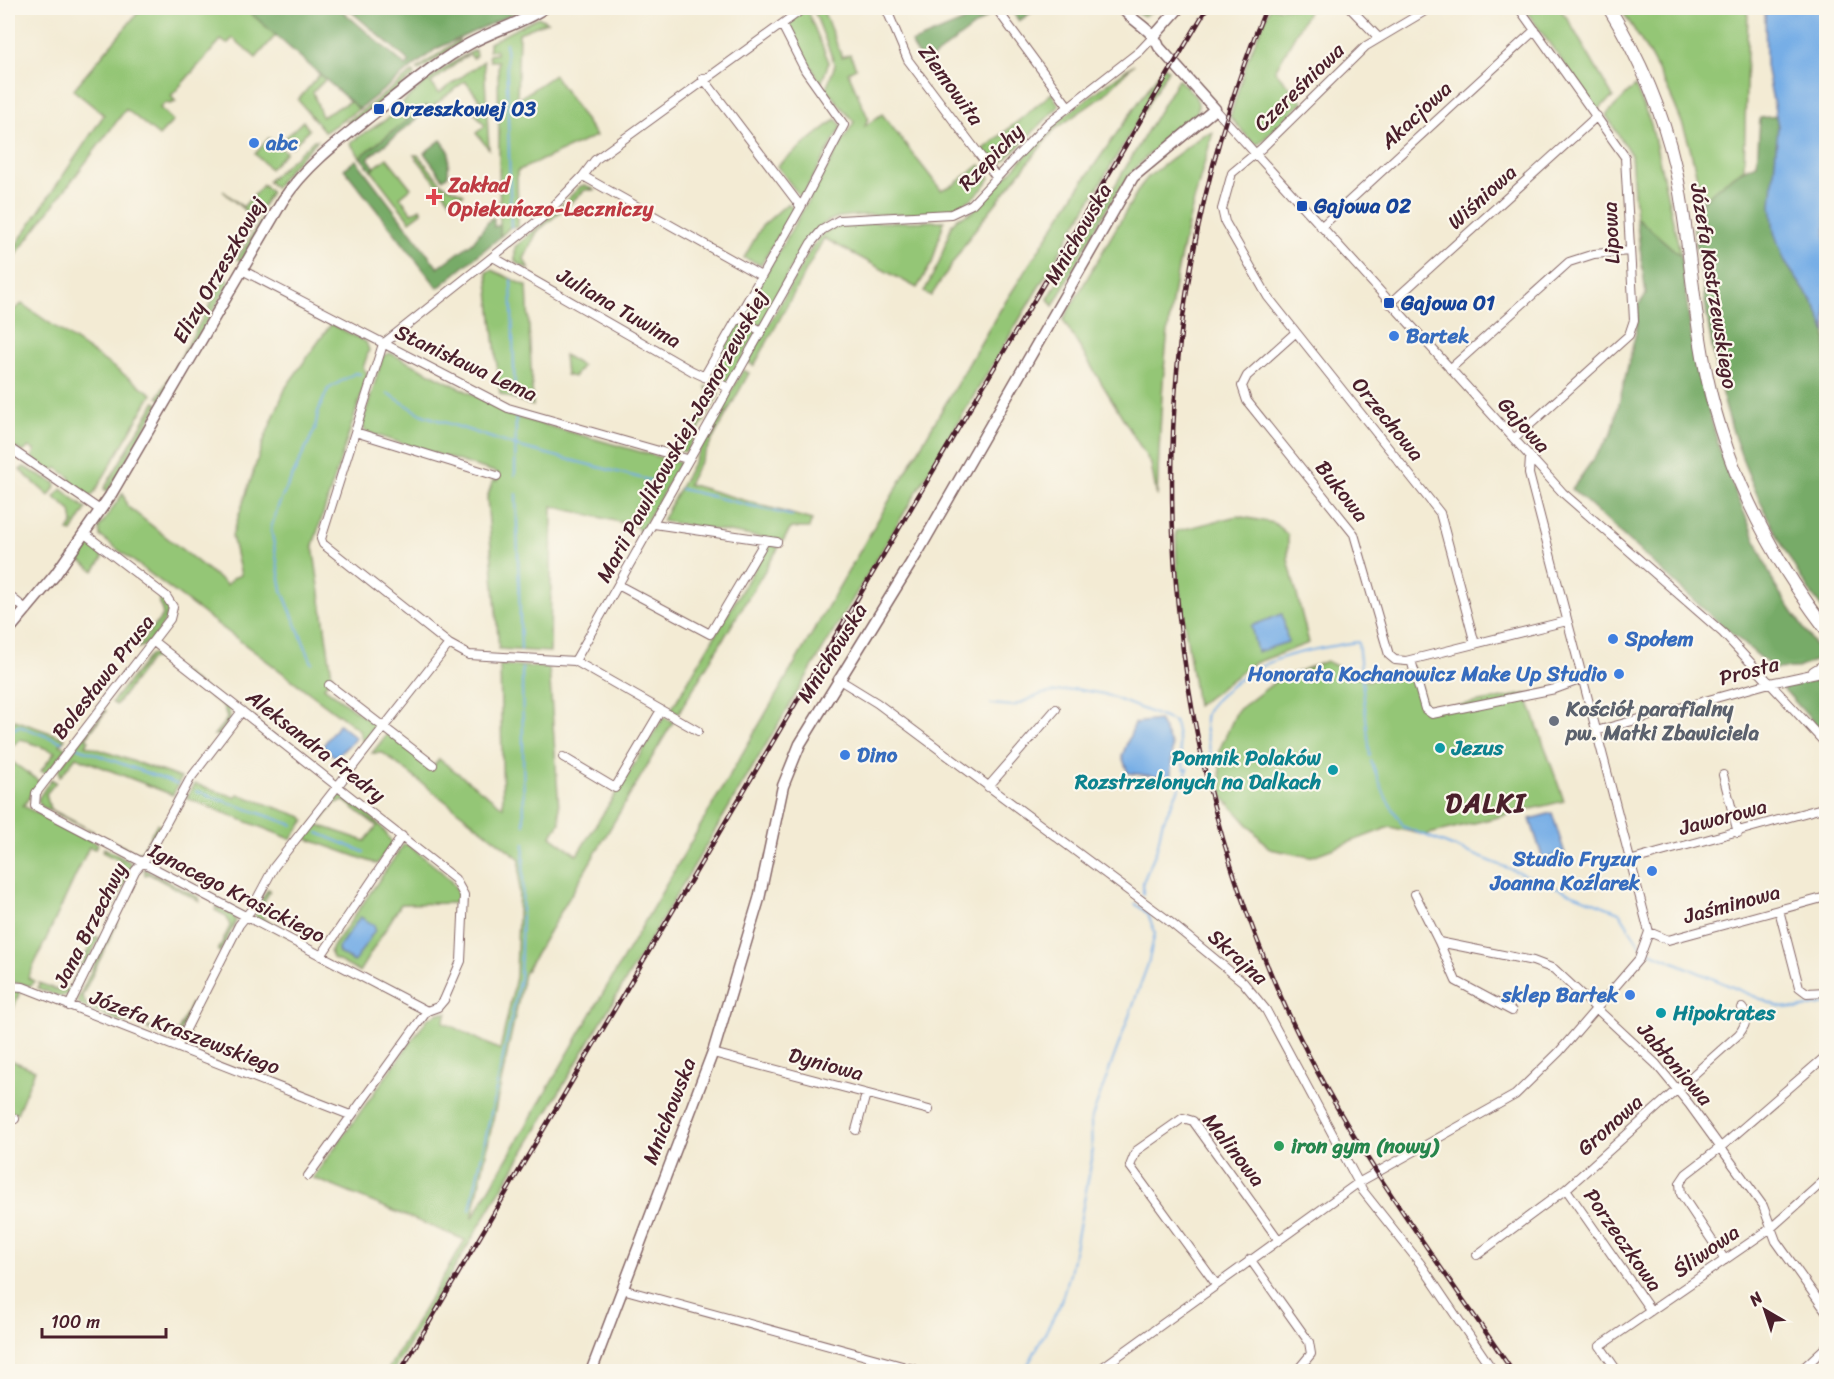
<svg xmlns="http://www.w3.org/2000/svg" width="1834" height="1379" viewBox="0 0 1834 1379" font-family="Sriracha,sans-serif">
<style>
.green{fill:#94c676;stroke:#6f7250;stroke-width:1.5;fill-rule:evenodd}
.forest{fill:#77ab67;stroke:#606549;stroke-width:1.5}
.water{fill:#77aee6;stroke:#606688;stroke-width:1.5}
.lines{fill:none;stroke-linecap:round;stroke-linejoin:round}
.stream{stroke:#77aee6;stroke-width:2}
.street-casing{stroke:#856666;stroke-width:10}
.secondary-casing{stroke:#856666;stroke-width:13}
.primary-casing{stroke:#856666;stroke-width:14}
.street{stroke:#fff;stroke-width:8}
.secondary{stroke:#fff;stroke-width:10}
.primary{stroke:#fff;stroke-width:12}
.rail-casing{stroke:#4a1f2b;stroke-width:4.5}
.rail{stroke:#fbf7ec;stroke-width:2;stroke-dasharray:7;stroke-linecap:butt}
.transit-dot{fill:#1a4fb4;stroke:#fbf7ec;stroke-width:2}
.shop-dot{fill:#3f7fe0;stroke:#fbf7ec;stroke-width:2}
.health-dot{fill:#e0444e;stroke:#fbf7ec;stroke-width:2}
.worship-dot{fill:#6b7280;stroke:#fbf7ec;stroke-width:2}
.culture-dot{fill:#0f9aa8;stroke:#fbf7ec;stroke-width:2}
.leisure-dot{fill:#2e9e5b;stroke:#fbf7ec;stroke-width:2}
.labels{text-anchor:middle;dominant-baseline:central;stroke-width:4.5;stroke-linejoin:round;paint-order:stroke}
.street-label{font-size:21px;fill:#4a1f2b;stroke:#fbf7ec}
.transit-label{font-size:21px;font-weight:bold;fill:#164399;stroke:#fbf7ec;text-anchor:start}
.shop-label{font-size:21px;font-weight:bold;fill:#366cbe;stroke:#fbf7ec;text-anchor:start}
.health-label{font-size:21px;font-weight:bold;fill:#be3a42;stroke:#fbf7ec;text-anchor:start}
.worship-label{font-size:21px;font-weight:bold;fill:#5b616d;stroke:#fbf7ec;text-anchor:start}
.culture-label{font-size:21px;font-weight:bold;fill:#0d838f;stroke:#fbf7ec;text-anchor:start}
.leisure-label{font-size:21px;font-weight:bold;fill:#27864d;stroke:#fbf7ec;text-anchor:start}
.district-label{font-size:27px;font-weight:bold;letter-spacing:1.5px;fill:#4a1f2b;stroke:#fbf7ec}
</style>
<rect width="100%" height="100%" fill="#fbf7ec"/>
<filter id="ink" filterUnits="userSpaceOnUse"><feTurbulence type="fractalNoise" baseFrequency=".0167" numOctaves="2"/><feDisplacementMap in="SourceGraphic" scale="12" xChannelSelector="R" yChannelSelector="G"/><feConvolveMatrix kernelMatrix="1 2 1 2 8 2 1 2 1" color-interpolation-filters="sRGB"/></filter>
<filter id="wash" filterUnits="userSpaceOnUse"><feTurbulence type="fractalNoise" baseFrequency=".008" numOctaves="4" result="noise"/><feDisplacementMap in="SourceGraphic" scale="24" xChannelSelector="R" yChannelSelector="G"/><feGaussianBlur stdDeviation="1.35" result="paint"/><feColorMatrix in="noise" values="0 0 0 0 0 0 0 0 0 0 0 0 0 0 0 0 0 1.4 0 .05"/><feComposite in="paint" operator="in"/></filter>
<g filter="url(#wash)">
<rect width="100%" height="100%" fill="#f3ebd4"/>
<path class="green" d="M142,8H245L276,35L256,58L233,38L227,44L221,40L171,96L176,102L170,104L165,103L160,108L173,121L159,136L126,109L8,265V257L104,115L73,90Z
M806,8L829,62L821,84L789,27L790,21Z
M813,8H822L842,57L850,54L856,68L848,72L868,118L865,126L882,114L941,190L953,185L980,165L990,178C965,222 909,213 866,215C848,216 833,215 819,228C797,248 776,299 761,326L745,316L744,311L854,122L826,89L835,65Z
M1128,8H1160L1144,16Z
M1270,8H1310L1275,71L1303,102L1259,144L1253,143L1230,117L1248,58Z
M1524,8H1559L1567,18L1613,97L1597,110Z
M1620,8H1748L1744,168L1702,201C1697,179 1693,156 1686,134C1671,90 1646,46 1620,8Z
M538,17L547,22L519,33L517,100L554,75L596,136L517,171L518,227H510L500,237L498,61H490L489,55L496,54V50L489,51V43Z
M459,40L460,43L418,71L417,69Z
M475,50L476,56L473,58L469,54L431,83L439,93L484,61L489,149L476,133L485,126L474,112L483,104L465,81L429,109L426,106L360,157L350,143C358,136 388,120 392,115C413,90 444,66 475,50Z
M1134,64L1103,96L1054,130L973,232L931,296L924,292L939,263L952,224L958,218L972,212L1063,117Z
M1164,66L1168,70L393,1371H387L465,1240L313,1178L428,1018L439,1013H447L443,1022L500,1050L516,977L520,859L383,753H372L388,733L432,768L439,759L503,807L500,665L549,668L560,823L551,836L577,855L664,717L673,722L524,974L472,1219L997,315L1077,190Z
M413,72L414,76L353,123L347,122Z
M320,74L326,79L313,92L322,117L350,101L359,109L325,132L298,100Z
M1178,79C1187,88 1203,98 1197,112C1190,129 1158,145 1145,158C1110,192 1078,262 1053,306L1048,299Z
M1635,86L1651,124L1681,256L1636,217L1631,155L1606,115Z
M1052,93L1059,106L999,166L992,165L982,151Z
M836,119L842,126L801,198L777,166Z
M303,121L309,130L292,147L284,139Z
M1213,132C1198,186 1182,241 1173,296C1162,363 1160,430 1157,497L1151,464L1063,320L1140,187L1148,177L1203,135Z
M269,138L286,152L270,169L255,154Z
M314,140H318L290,168L275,188L268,181Z
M414,155H418L442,184L464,194L452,203Z
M387,158L411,188L400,197L412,213L420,208L422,212L410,221L371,170Z
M291,173L289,182L241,261L237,259Z
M263,185L271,192L234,257L231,256L253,218L223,191L243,207Z
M585,185L594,190H585L537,232L524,259L529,269L515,262V247L541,225L581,186Z
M788,203L794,210L761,265L744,258L762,226Z
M944,221L932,263L917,288L824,238L754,366L748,362L812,247L823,233L842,223Z
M492,270L527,286L533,406L500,394L487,272Z
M225,279L230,281L162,400L158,397Z
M22,304L152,394L93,495L85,498L69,486L70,477L57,468L50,471L32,458L35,451L29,447L23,452L8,444V314Z
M331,324L366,342L369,350L363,368L368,374L313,545L332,676L324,687L376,726L363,743L359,730L100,536L99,528L123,493L127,506L227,585L233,578L241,575L232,536L264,440L286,387Z
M737,324H742L757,332L728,383L710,371Z
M390,353L498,407L506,414L680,463L640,533L636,526L552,506L550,652L499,649L487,498L493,480L497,481L498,473L366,432L362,425L383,356Z
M564,355L582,366L574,377L566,375Z
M743,370L749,373L688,484L812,520L809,528H791L783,541L662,521Z
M706,387L719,394L686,452L673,449L684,445L710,398Z
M155,402L159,404L108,491L104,489Z
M24,467L55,483L56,486L49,496L20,470Z
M62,489L86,509L72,532L68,531L73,523L71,511L54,497Z
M1237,516L1274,523L1288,535V559L1309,643L1252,664L1197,706L1177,573L1176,531Z
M769,544L779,547L678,714L671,710Z
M93,546L103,558L94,571L79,560L88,547Z
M159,599H164L169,607C169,620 149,647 137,648L163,615Z
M157,653L165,661L160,657L151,659L116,705L112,702L150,655Z
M1326,661L1367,681L1414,668L1427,711L1526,694L1564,801L1425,835L1390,827L1310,857L1270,849L1223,797L1218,753L1237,711L1279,679Z
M181,671L229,708L230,720L218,735H214L227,719L224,707L179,673Z
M105,710L106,711L86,738L89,740L86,745L181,778L173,795L76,757L60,777L59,769Z
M15,720L65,738L60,745L67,748L46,773L41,771L55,752L21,739L8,749V726Z
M8,759L40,782L23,806L98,844L95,849L89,847L28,978L34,981L31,986L8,981Z
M51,779L56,782L46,794L50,809L94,832L41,806L38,799Z
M195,784L235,797L238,794L303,817L305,820L291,839L186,798Z
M338,795L344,796C365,811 379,820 392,843L377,864L307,839L305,835ZM344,801L377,826L365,841L318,825L335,803Z
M157,824L160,825L142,856L138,857L109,842L108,839L136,853L142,851Z
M404,844L408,845C422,857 464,883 459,903L401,904L359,972L333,958L330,951Z
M104,848L130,862L132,868L112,908H108L125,872L120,861L102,852Z
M144,869L198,897L199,901L149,874L145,875Z
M268,889L270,890L261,909L264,919L293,935L288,936L256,918L255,910Z
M216,906L232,914L236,921L220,952L218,951L230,926L226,916L215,910Z
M115,920L118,922L82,996L85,1003L129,1020L125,1023L82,1006L77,1001Z
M95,936L99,938L72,993L60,997L38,988L39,983L60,991L70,987Z
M8,989L20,991L8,1023Z
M191,1004L194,1005L180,1032L166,1037L148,1029V1027L166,1035L178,1031Z
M8,1059L35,1070L17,1113L8,1110Z"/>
<path class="forest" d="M245,8H339L406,66L410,62L347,8H517L519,11L436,49L359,109Z
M1010,8H1038L1019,21Z
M991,10L992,13L924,64L911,43Z
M427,105L429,109L368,158L375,168L371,170L360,157Z
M1777,116L1785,262L1816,307L1826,333V613C1806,589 1792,564 1778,537C1731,450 1713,374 1702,277C1700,259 1692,236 1694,219C1696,199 1740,169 1757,164L1760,118Z
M441,140L449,151L448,175L443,179L424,153Z
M356,160L438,268L473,242L491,218H494V227L500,225V237L438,288L344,169Z
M1636,217L1681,256L1694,358L1724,465L1775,586L1823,657L1798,668L1774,669L1709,614L1572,489L1612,433L1636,332L1638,305L1646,295Z
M1826,675V736L1780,685Z"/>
<path class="water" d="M1765,8H1826V333L1816,307L1785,262L1774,232L1771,205L1778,126L1766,66Z
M1282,614L1288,642L1257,652L1251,626Z
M1159,720L1172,746L1171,778L1128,773L1122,756L1135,723Z
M339,724L356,738L336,757L322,747Z
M1552,813L1565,854L1543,859L1530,819Z
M360,917L374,925L375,930L354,962L339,953L338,948Z"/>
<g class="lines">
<path class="stream" d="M506,43L511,227
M511,280L515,397
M387,393L423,415L516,446L660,483
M515,475L516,416
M681,489L793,516
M516,494L521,650
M312,663L282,590L271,528L279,504L315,429L318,412L328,389L355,373L360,374
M522,668L524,825
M991,704L1013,706L1042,694L1075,689L1104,694L1175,722L1184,769H1188L1162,824L1157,849L1143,882V894
M8,732L19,726L62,742
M76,747L177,784
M1371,761L1386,798L1404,827L1619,912L1640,945
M1213,764C1211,750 1204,733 1205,719C1205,709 1216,699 1223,693C1262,656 1306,650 1358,642L1370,756
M196,791L293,825
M318,833L364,852
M1648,951L1777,1006L1797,1009L1826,1004
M470,1210L520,978L524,843
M1024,1372L1059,1307L1070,1274L1092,1159L1091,1120L1148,964L1155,933L1148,914L1135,904"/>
</g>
</g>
<g filter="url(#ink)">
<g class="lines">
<g class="street-casing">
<path id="street" d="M886,8L908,60L997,178
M996,8L1068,106
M1350,8L1378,37
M1430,8L1366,46L1262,148L1232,173L1222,209L1225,222L1268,297L1440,513L1475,644
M703,78L801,207
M1215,109L1563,493L1723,633L1826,744
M583,176L761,276
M1321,227L1535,30
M493,257L692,371L729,388
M242,270L508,408L687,459
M1390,304L1597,116
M739,318L761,331
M1295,333L1247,376L1242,386L1247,401L1354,534L1389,655L1395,660L1406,661L1567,621
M1450,369L1569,262L1594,254L1630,251
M704,377L801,207L844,125L805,70L782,25
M355,432L497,476
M1514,439L1629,335L1634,320L1625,157L1519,8
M8,447L100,510
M654,524L777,542
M85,534L166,596L173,607L170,619L36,793L35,806L427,1011
M618,585L710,634L765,541
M8,595L27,610
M154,642L455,879L464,895L461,961L444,1000L438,1007L427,1011L308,1176
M1411,660L1425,709L1432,714L1555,689L1582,679
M575,661L811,243L822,230L839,220L951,214L972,204L1048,123L1140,51L1155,35
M1813,671L1826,663
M838,679L877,703L1165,918L1243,982L1266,1010L1363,1191L1420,1263L1494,1372
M329,685L433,765
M698,731L575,661L469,655L449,644L323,544L321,539L383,344L544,216L583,176L595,160L804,8
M1596,731L1770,683L1826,671
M563,757L615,788L661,710
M1723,775L1738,833
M988,787L1056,709
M1629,861L1826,807
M1415,894L1439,942L1533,961L1554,969L1656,1064L1689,1104L1763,1206L1776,1241L1826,1311
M1779,910L1799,987L1807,993L1826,992
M1649,932L1668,940L1826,897
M1439,942L1456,981L1512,1011
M321,956L402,836
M8,986L23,987L350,1115
M69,1006L135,871L148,856L190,779L242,711
M177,1047L239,925L251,910L274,867L449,644
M713,1053L929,1110
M8,1116L15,1119
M856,1130L866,1094
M1566,1189L1651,1311
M1477,1255L1566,1189L1739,1034C1746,1025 1749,1016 1742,1008
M1250,1259L1309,1342L1311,1354L1296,1372
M1725,1260L1681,1194L1680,1183L1686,1174L1721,1147L1826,1056
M1216,1284L1130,1166L1136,1151L1183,1118L1193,1121L1278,1239
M622,1289L924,1372
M1096,1372L1358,1183L1515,1095L1559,1052L1639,959L1649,932L1529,474L1530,457
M1618,1372L1600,1346L1771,1228L1826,1179
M1799,1372L1826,1347"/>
</g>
<g class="secondary-casing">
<path id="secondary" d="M1155,35L1179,8
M8,631L55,575L110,496L283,200C309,161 347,135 383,106C411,84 438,61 469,44C494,30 520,24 544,8
M591,1372L714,1049L759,899L783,786L800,744L919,550L1133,177L1215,109L1159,47C1153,29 1134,23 1122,8"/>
</g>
<g class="primary-casing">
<path id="primary" d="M1609,8C1639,57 1662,109 1675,166C1690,236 1692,307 1707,377C1726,469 1770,555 1826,629"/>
</g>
<use href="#street" class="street"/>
<use href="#secondary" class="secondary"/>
<use href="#primary" class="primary"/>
<g class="rail-casing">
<path id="rail" d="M1266,8C1129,338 1143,717 1300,1038C1358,1157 1439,1263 1513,1372
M400,1372L1207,8"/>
</g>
<use href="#rail" class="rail"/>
</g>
</g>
<g class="transit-dot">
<rect x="373" y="103" width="12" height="12" rx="3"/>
<rect x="1296" y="200" width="12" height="12" rx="3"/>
<rect x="1383" y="297" width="12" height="12" rx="3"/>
</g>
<g class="shop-dot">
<circle cx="254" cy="143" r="6"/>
<circle cx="1394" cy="336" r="6"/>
<circle cx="1613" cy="639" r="6"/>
<circle cx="1619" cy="674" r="6"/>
<circle cx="845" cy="755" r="6"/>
<circle cx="1652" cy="871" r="6"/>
<circle cx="1630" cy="995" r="6"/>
</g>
<path class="health-dot" d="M431 188h6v6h6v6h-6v6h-6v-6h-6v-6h6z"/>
<circle class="worship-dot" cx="1554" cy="721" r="6"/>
<g class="culture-dot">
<circle cx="1440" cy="748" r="6"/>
<circle cx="1333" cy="770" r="6"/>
<circle cx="1661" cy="1013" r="6"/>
</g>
<circle class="leisure-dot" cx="1279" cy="1146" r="6"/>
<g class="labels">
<g class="street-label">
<text transform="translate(951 85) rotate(54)">Ziemowita</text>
<text transform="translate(1299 87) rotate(-44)">Czereśniowa</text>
<text transform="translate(1416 115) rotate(-43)">Akacjowa</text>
<text transform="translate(991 157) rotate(-46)">Rzepichy</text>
<text transform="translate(1482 197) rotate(-42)">Wiśniowa</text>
<text transform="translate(1611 233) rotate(-93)">Lipowa</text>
<text transform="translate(1078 234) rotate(-60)">Mnichowska</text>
<text transform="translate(219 270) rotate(-60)">Elizy Orzeszkowej</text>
<text transform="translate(1714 286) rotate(81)">Józefa Kostrzewskiego</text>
<text transform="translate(619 308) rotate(30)">Juliana Tuwima</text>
<text transform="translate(466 363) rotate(25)">Stanisława Lema</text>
<text transform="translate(1388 419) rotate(51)">Orzechowa</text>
<text transform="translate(1524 425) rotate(48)">Gajowa</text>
<text transform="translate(682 436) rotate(-61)">Marii Pawlikowskiej-Jasnorzewskiej</text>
<text transform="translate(1342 491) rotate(52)">Bukowa</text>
<text transform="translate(832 653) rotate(-58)">Mnichowska</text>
<text transform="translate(1749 671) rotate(-15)">Prosta</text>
<text transform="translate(103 677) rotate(-52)">Bolesława Prusa</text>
<text transform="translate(316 746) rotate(38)">Aleksandra Fredry</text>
<text transform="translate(1723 817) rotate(-15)">Jaworowa</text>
<text transform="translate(237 893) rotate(27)">Ignacego Krasickiego</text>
<text transform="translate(1732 904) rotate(-15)">Jaśminowa</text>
<text transform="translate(90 925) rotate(-63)">Jana Brzechwy</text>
<text transform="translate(1238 957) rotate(42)">Skrajna</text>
<text transform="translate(185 1032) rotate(21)">Józefa Kraszewskiego</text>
<text transform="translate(826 1064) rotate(15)">Dyniowa</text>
<text transform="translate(1675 1064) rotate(49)">Jabłoniowa</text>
<text transform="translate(669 1111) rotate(-69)">Mnichowska</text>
<text transform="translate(1610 1125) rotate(-42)">Gronowa</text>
<text transform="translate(1234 1150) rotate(52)">Malinowa</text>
<text transform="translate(1623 1240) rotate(55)">Porzeczkowa</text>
<text transform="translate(1706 1251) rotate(-35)">Śliwowa</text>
</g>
<g class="transit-label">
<text x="391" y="109">Orzeszkowej 03</text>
<text x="1314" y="206">Gajowa 02</text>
<text x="1401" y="303">Gajowa 01</text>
</g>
<g class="shop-label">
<text x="266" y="143">abc</text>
<text x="1406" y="336">Bartek</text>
<text x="1625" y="639">Społem</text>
<text x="1607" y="674" text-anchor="end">Honorata Kochanowicz Make Up Studio</text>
<text x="857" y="755">Dino</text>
<text x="1640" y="859" text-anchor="end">Studio Fryzur<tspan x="1640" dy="24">Joanna Koźlarek</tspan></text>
<text x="1618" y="995" text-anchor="end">sklep Bartek</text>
</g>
<g class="health-label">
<text x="448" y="185">Zakład<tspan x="448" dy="24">Opiekuńczo-Leczniczy</tspan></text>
</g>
<g class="worship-label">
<text x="1566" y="709">Kościół parafialny<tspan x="1566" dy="24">pw. Matki Zbawiciela</tspan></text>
</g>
<g class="culture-label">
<text x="1452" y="748">Jezus</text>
<text x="1321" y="758" text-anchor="end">Pomnik Polaków<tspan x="1321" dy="24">Rozstrzelonych na Dalkach</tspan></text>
<text x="1673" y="1013">Hipokrates</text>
</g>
<g class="leisure-label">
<text x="1291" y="1146">iron gym (nowy)</text>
</g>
<g class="district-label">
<text x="1486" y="803">DALKI</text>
</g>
</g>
<rect width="1834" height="1379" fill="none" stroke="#fbf7ec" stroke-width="30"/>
<g transform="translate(1765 1310) rotate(321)" stroke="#fbf7ec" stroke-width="4.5" paint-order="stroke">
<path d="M0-4.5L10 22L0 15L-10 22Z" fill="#4a1f2b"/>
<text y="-9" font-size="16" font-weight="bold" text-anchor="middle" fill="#4a1f2b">N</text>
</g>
<path d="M42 1328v9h124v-9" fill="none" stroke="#4a1f2b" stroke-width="3"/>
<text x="51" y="1328" font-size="18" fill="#4a1f2b" stroke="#fbf7ec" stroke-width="4.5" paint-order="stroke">100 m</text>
</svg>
